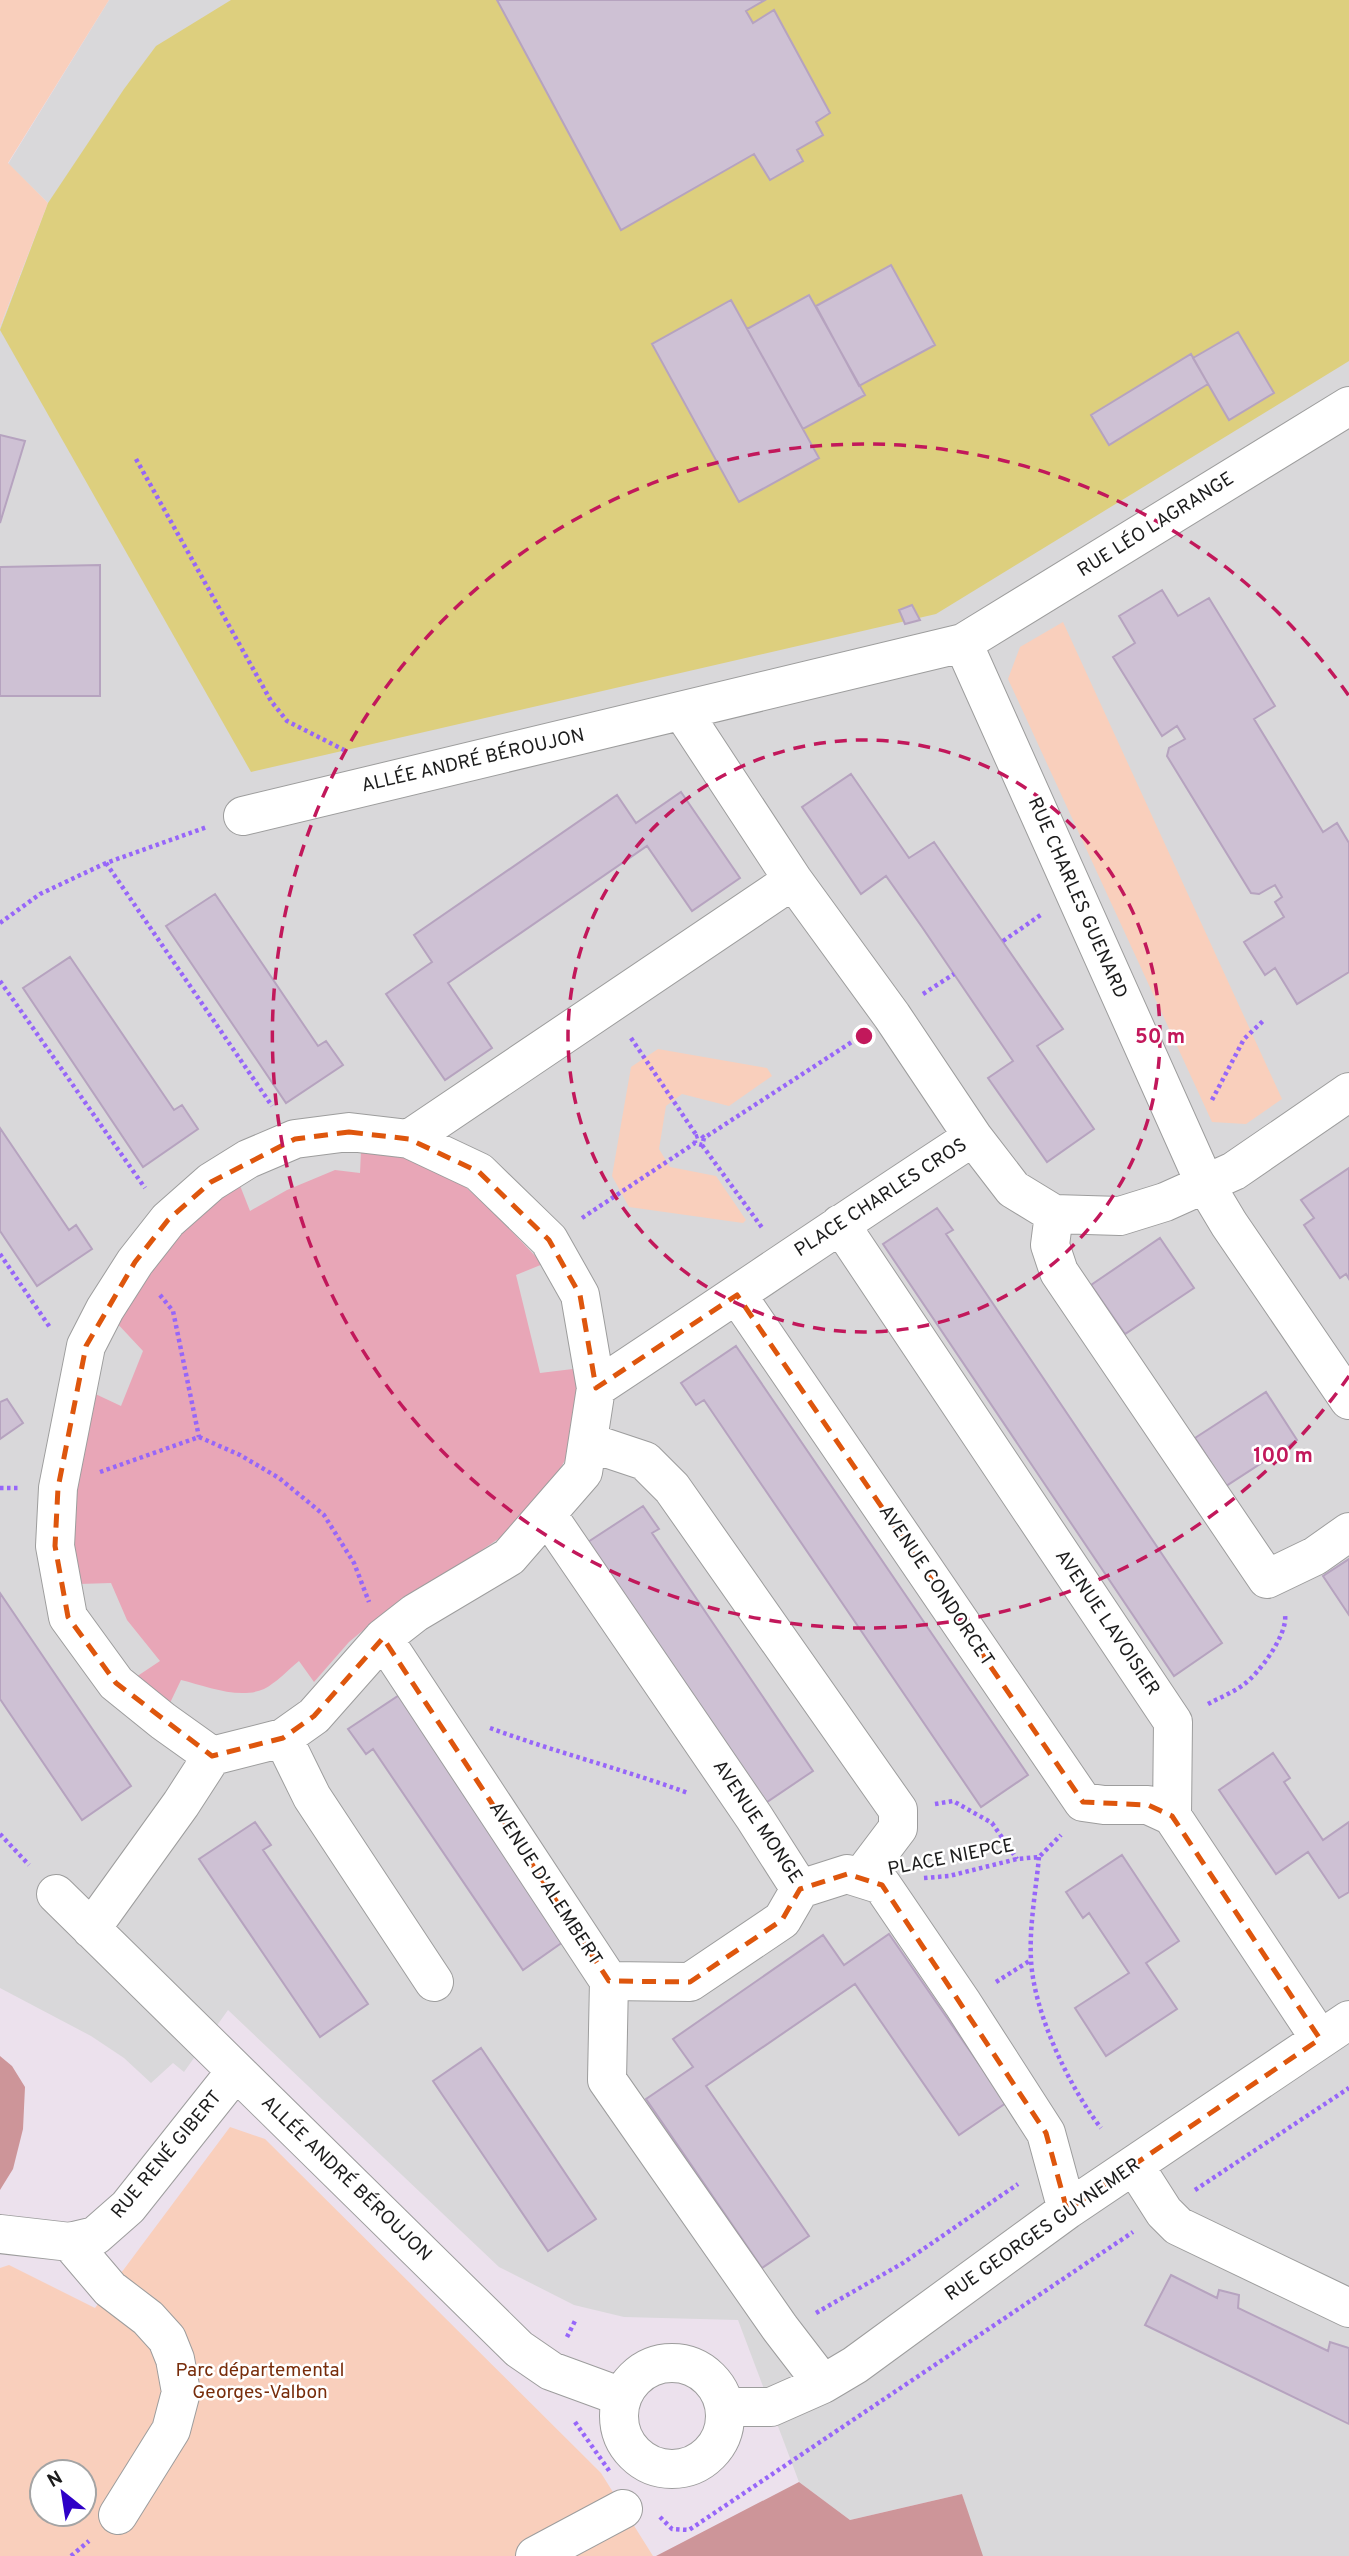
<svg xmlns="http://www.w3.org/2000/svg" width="1349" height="2556" viewBox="0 0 1349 2556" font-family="Overpass,sans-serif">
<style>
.residential{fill:#d9d8da}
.grass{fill:#e8a6b7}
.forest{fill:#cd9599}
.park{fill:#f9cfbc;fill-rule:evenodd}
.pitch{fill:#ddcf7e}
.building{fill:#cec1d4;stroke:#b6a3bf;stroke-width:2}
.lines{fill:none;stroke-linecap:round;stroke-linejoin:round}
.minor-casing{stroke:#9d9d9d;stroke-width:40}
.path{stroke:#9766f9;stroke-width:4.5;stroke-dasharray:3.5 3.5;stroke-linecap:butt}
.minor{stroke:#fff;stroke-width:38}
.marked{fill:none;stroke:#de560d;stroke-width:5;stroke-dasharray:14 9;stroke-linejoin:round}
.ring{fill:none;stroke:#c2185b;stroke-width:3.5;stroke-dasharray:12 9}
.labels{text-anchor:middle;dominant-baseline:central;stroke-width:5;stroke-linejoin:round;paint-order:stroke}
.street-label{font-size:19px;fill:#1c1c1c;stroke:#fff}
.park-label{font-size:19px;fill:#782d0b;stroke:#fff}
.centre{fill:#c2185b;stroke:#fff;stroke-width:3.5}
.ring-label{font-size:21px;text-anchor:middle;font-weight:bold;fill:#c2185b;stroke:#fff;stroke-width:5;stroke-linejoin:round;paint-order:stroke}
</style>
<rect width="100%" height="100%" fill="#ece1ed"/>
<path class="residential" d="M109,0H1349V2556H981L962,2494L850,2520L799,2482L738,2320L624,2317L574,2305L499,2267L228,2010L184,2072L173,2063L151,2083L124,2058L91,2036L0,1988V327L48,203L8,164Z"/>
<path class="grass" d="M361,1151C383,1152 404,1153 425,1161C464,1176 513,1234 543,1264L516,1275L540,1373L581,1368L570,1452L549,1487L504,1535L467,1560L402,1598L349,1642L314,1682L299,1661C288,1670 276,1683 264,1689C239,1700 206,1686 181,1680L169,1705L133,1679L160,1661L127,1620L111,1583L79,1584L73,1557L75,1450L89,1391L121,1406L143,1351L114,1320L151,1256L239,1183L250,1211L287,1190L335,1170L360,1173Z"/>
<path class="forest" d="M0,2056L12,2066L25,2087L23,2129L13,2169L0,2190Z
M799,2482L850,2520L962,2494L983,2556H656Z"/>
<path class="park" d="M0,0H109L8,163L48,203L0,327Z
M1063,622L1282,1099L1246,1124L1212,1122L1008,679L1020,647Z
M658,1049L767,1068L772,1076L729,1106L682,1094L666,1106L659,1149L670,1167L716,1176L746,1220L743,1223L629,1207L612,1176L631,1067Z
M230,2127L265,2139L601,2473L653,2556H0V2268L9,2265L95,2308ZM42,2472H84V2514H42Z"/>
<path class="pitch" d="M231,0H1349V361L936,614L251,772L0,330L48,203L124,89L156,46Z"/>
<path class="building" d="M497,0H765L746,11L753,23L774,10L830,113L816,122L823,135L797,150L803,161L770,180L754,154L621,230Z
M891,265L935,345L859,386L816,306Z
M809,295L865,395L803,429L747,329Z
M731,300L819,458L739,502L652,344Z
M1238,332L1274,393L1229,420L1193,358Z
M1191,354L1208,384L1109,445L1091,415Z
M0,435L25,441L0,523Z
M100,565V696H0V567Z
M1162,590L1178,616L1209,598L1275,706L1254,719L1323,832L1337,823L1349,843V972L1297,1004L1275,968L1265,975L1244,942L1284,917L1275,902L1282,897L1275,885L1259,894L1251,893L1167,756L1169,748L1185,739L1177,726L1162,736L1113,657L1135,643L1119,616Z
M912,605L920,620L905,624L899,610Z
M851,774L909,858L934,842L1063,1029L1037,1046L1094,1129L1047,1162L988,1078L1013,1061L922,927L886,876L861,894L802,807Z
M681,792L740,878L692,911L647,846L448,983L492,1048L445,1080L386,994L432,962L414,935L617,795L636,823Z
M215,894L318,1046L326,1041L343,1065L286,1103L166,926Z
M70,957L174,1110L182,1105L198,1129L143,1167L23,988Z
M0,1128L69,1230L76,1225L92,1249L37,1286L0,1231Z
M1349,1168V1279L1346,1274L1340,1278L1304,1225L1314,1218L1301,1200Z
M937,1208L953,1230L946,1234L1222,1643L1174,1676L883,1244Z
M1160,1238L1194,1288L1125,1334L1091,1285Z
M736,1346L1028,1775L981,1807L704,1400L696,1405L681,1383Z
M1266,1392L1297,1440L1226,1486L1195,1438Z
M7,1399L23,1423L0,1439V1402Z
M643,1506L659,1529L652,1533L813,1771L764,1804L588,1542Z
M1349,1559V1615L1323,1576Z
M0,1593L131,1786L82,1820L0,1699Z
M404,1692L570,1937L523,1970L373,1749L366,1754L348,1729Z
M1273,1753L1290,1778L1284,1782L1323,1840L1349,1822V1892L1339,1898L1308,1852L1276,1874L1219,1790Z
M255,1822L271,1845L263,1850L368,2004L320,2037L199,1859Z
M1122,1855L1179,1941L1146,1963L1177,2009L1106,2056L1075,2008L1129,1973L1089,1913L1083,1918L1066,1892Z
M889,1934L1006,2103L959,2135L855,1984L706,2086L809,2236L762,2268L646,2099L693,2067L673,2039L823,1935L844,1965Z
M481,2048L596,2219L548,2251L433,2081Z
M1171,2275L1217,2298L1219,2290L1239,2295L1238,2308L1328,2351L1330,2342L1349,2348V2424L1145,2325Z"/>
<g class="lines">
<g class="minor-casing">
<path id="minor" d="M963,643L1205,1184L1229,1224L1349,1400
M243,816L963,643L1349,406
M973,1137L1013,1189L1054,1214L1120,1216L1165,1202L1234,1171L1349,1092
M409,1139L793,880
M1054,1214L1050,1245L1059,1272L1267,1579L1315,1556L1349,1532
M840,1224L1173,1722L1172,1816L1320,2039
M737,1295L1083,1802L1104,1805H1148L1172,1816
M596,1388C722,1305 847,1219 973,1137L892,1016L793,880L682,711
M588,1442L645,1461L672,1488L898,1810V1828L861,1877
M547,1514L754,1817L800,1889L847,1874L882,1885L963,2004L1046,2133L1067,2210
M383,1638L609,1981L607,2080L780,2328L823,2384
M283,1738L312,1797L434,1982
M56,1894L519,2349L551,2371L622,2397
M91,1929L181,1804L212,1756L283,1738L314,1716L383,1638L415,1613L509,1557L583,1472L596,1388L580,1295L549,1240L479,1172L409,1139L349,1132L295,1139L248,1159L211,1182L168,1220L135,1262L105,1309L86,1346L58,1488L55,1546L68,1617L116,1683L163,1721L212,1756
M609,1981L690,1982L782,1920L800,1889
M1134,2165L1164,2212L1178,2226L1349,2308
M0,2234L70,2242L95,2236L128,2207L236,2071
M70,2242L110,2289L148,2318L167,2339L175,2359L181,2392L171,2430L118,2515
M619 2416a53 53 0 1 1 106 0a53 53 0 1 1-106 0Z
M725,2407H771L823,2384L855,2365L1067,2210L1349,2020
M535,2556L623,2509"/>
</g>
<path class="path" d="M136,459L271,701L287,721L344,750
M106,863L272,1106
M0,923L40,894L106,863L207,827
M1003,941L1042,914
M0,981L145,1188
M923,994L954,974
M631,1038L697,1136
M1212,1100L1244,1039L1263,1021
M704,1138L701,1135L695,1137V1143L702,1145L704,1138L861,1036
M702,1145L763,1229
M582,1218L695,1143
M0,1254L51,1329
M160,1295L173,1311L199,1437
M100,1472L199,1437L240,1455L279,1478L324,1515L354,1563L369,1602
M0,1488H20
M1208,1704C1219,1698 1232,1693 1243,1685C1259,1674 1288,1634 1285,1615
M490,1728C555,1752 622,1769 688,1793
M935,1804L953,1801L992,1823L1017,1859
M0,1834L29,1865
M1039,1857C1036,1889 1029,1928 1031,1959C1033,2011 1069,2087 1101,2128
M924,1878L949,1876L1017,1859L1039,1857L1061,1835
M996,1982L1031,1960
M1195,2190L1349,2088
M816,2313L903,2263L1018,2184
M567,2337L575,2321
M575,2422L610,2472
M660,2517L672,2529L689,2530L1133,2232
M71,2556L89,2541"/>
<use href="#minor" class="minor"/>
</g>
<path class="marked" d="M349,1132L409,1139L479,1172L549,1240L580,1295L596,1388L737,1295L1083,1802L1148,1805L1172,1816L1320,2039L1067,2210L1046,2133L882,1885L847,1874L800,1889L782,1920L690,1982L609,1981L383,1638L314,1716L283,1738L212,1756L116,1683L68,1617L55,1546L58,1488L86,1346L135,1262L168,1220L211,1182L295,1139Z"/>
<g class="ring">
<circle cx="864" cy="1036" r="296"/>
<path d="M1349 1376A592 592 0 1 1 1349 696"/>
</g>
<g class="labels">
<g class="street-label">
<text transform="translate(1156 525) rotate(-32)">RUE LÉO LAGRANGE</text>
<text transform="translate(473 761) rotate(-13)">ALLÉE ANDRÉ BÉROUJON</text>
<text transform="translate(1077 898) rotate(66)">RUE CHARLES GUENARD</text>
<text transform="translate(881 1198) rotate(-33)">PLACE CHARLES CROS</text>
<text transform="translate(936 1586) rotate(56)">AVENUE CONDORCET</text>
<text transform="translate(1107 1623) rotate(56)">AVENUE LAVOISIER</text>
<text transform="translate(757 1822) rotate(56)">AVENUE MONGE</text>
<text transform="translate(951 1858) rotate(-11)">PLACE NIEPCE</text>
<text transform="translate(545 1884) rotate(57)">AVENUE D'ALEMBERT</text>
<text transform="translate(167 2155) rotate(-50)">RUE RENÉ GIBERT</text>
<text transform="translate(346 2179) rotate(44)">ALLÉE ANDRÉ BÉROUJON</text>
<text transform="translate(1043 2230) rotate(-35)">RUE GEORGES GUYNEMER</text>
</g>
<g class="park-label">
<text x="260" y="2371">Parc départemental<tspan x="260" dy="22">Georges-Valbon</tspan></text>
</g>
</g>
<circle cx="864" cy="1036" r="10" class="centre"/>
<g class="ring-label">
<text x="1160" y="1043">50 m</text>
<text x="1283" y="1462">100 m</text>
</g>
<g transform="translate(63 2493) rotate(330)"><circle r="33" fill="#ffffff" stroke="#a4a4a4" stroke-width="2"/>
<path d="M0-5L12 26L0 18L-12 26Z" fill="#2e00c7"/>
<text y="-10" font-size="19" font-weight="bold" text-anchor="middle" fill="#1c1c1c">N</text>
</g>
</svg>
